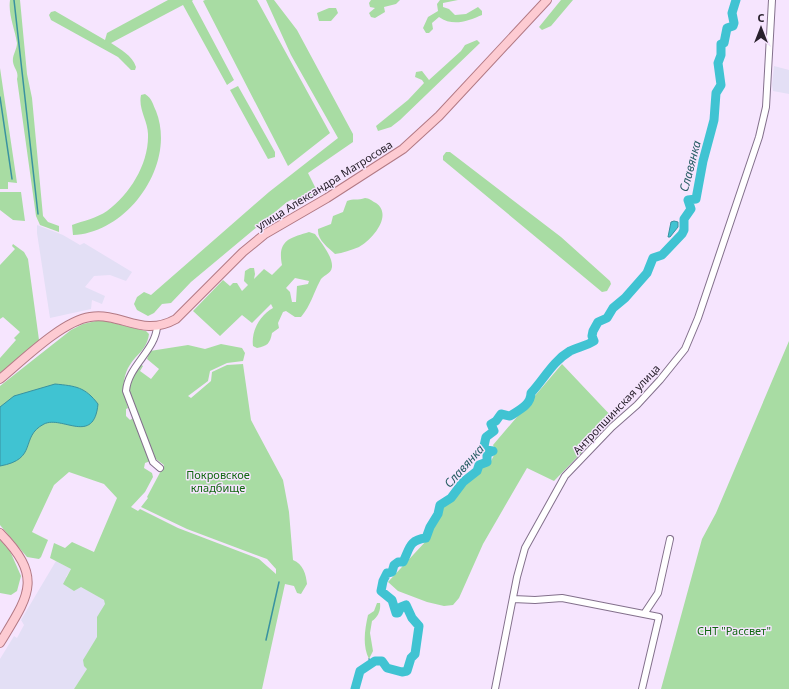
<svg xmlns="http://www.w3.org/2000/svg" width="789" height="689" viewBox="0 0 789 689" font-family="'Noto Sans',sans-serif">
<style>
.industrial{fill:#e3dff5}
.green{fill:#a8dca3;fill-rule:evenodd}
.water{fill:#40c3d2;stroke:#3992a0}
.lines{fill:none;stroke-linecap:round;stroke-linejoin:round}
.stream{stroke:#3992a0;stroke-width:1.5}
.river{stroke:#40c3d2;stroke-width:9}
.minor-casing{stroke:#83708c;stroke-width:8}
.major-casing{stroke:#b27984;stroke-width:10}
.minor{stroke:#fff;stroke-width:6}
.major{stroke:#fdcbd2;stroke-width:8}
.labels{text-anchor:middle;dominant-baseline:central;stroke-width:3;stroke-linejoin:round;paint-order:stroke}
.street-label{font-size:11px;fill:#28212c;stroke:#f6e5fe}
.park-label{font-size:11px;fill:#116811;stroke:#f6e5fe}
.water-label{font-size:12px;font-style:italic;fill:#295e65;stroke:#f6e5fe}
</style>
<rect width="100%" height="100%" fill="#f6e5fe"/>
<path class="industrial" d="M774,66L789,70V94L773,91L772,85Z
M37,225L63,235L80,245L84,243L132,272L126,281L110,275L94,276L85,287L105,296L102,304L92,300L91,309L50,318L37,233Z
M56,561L71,569L66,577L125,613L74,689H0V659L14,636L17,638L24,625L21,620Z"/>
<path class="green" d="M10,0H20L27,74L32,98L43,216L48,222L59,226V232L40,225L36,216L17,79C19,71 14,69 13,62C12,55 17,50 17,43C15,29 8,15 10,0Z
M168,0H193L192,1L234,80L227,85L183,5L111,43C121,50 132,55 136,67L135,70H131L118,57L51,20L49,15L51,12L55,11L105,40L107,33Z
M205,0H257L330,133L288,166L203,1Z
M266,0H274L297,30L353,134V142L308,173L317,191L316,195L300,206H296L293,199L287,202L191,282L171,303L162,304L154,313L148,316L137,310L134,304L137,297L144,292L151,295L269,192L338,138L291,55Z
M371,0H400L396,4L384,7L385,12L375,18L371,17L369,13L375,8L370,7L369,3Z
M440,0H458L443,3V7L449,9L455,15L466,14L478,7L482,11V15C468,21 453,27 439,17L432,23L433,29L429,33H426L423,28L428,17L438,11L437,4Z
M561,0H573L551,26L542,30L539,27Z
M329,8H336L338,13L331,21H319L317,13Z
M477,40L480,43L400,120L391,127L378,131L376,126L408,100L424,83L422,80L415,77L416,72L422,71L429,80L461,51L465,45Z
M0,68L17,183L8,182V189H0Z
M238,86L275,152V157L268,159L230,90Z
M145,94C152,98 153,105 156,111C177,164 128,233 73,235L72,225C83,221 97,218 107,211C130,194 149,164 148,134C148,121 138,109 141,95Z
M446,152H450L561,237L610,281L611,284L607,291L602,292L443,160V156Z
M0,192H21L25,221L13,220L0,210Z
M365,198C369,198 372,201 376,203C393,215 373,239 359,247C351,250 343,253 335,254C328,247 317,240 318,229L331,224L333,216L343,212L347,201C353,198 358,201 365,198Z
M309,232L315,234C321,242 333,257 332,267C331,275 322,275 320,281C313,294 311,305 301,317H295L286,311L283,312L278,323L279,328L272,333C270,344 267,346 257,348L253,346C251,331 260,315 273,308L271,304L252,323L242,315L220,336L193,311L223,280L230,286L233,283H237L242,291L248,285L244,281L245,271L250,268H254L255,274L254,279L264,269L272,275L282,265C277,240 290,238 309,232ZM295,278L309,281L308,284L297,286L296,302H292L290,292L286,288Z
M13,244L24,252L28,259L39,340L0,373V358L16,340L14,338L20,332L3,317L0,319V265L15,249L12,246Z
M96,321H105L146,331L149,334C148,344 142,351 135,358C121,374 122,389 128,408L126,409V416L130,420L133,418V414L127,387L139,363L143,366L140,371L151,379L159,369L147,359L150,351L188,345L205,349L221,344L242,348L245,353L243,361L227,363L210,371L208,381L188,396L191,398L211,381L212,372L227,365L243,364L251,420L283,480L289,512L293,560C303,564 306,574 307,584L301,594L297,593L294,586L285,584L262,689H74L87,669L84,666L83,660L97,637V617L105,604L104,600L81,587L74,591L63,584L71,569L50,558L54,543L65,548L72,542L94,552L117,498L104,484L69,472L54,485L32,532L48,540L41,557L39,559L27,557L0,525V386L71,330L83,324ZM156,459L164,465L147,497L148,498L141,507L187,529L267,559L276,569V574L259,559L178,528L140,509L138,511L131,507L145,492L153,477L152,473L144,468L145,463Z
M789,341V689H661L702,539L716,513Z
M562,364L614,419L554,481L527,468L483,544L459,598L453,605L444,606L427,602L398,591L388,582L426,541L438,521L443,506L455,498L460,488L479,468L489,465L496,451L493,445Z
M0,540L10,551L21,576L17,591L11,595L0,593Z
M377,603H380C381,610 378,617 372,621L370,633L373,651L369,659C362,645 365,629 368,615L374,611Z"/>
<path class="water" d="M674,221L678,222V227L670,237H668L671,222Z
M55,384C76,386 85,387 98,404C94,446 62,415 44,424C19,437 39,459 0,466V407L14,396Z"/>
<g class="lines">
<path class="stream" d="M14,0L38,214
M0,97L12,179
M266,640L279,582
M369,659L373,663"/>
<path class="river" d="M355,689L360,671L375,661H382L387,668L402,672L407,671L411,658L415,654L419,626L412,618L406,605L401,607L398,613H396L392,600L381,591L383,581L387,573L392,572L394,565L398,562H403C410,548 409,540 426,538L430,527L438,514L440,505L451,498L463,482L477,471L479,465L487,462V454L493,451L486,450L484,446L486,437L494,431L491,424L496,421L501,414L510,416C519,410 531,405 531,393C544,379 553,361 570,351C578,347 586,346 594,341L592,336L593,331L598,322L607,318L613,308L625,298L647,273L653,258L662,255L682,234L684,230V219L691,209L688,200L696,199L703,161L714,120L716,93L721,85L718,63L721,55V44L724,43L727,28L733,26L734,23L732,13L736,0"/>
<g class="minor-casing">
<path id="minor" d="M157,327C155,351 128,366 126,391L153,462L160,468
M513,599L535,600L562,598L659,617L642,689
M644,614L658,593L670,539
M495,689L517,577L525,548L565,476L612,427L637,405L660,380L685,349L698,318L759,137L766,107L772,0"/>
</g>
<g class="major-casing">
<path id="major" d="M0,379C22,361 62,321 90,317C122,312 142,338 176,319L243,252L265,234L327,198L403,149L439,116L547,0
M0,533C44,578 29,595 0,643"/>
</g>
<use href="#minor" class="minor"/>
<use href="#major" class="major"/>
</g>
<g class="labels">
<g class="street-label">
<text transform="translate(324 185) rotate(-32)">улица Александра Матросова</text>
<text transform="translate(616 409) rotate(-46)">Антропшинская улица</text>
</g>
<g class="park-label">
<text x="218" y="474">Покровское<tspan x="218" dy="13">кладбище</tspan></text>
<text x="734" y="630">СНТ "Рассвет"</text>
</g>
<g class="water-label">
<text transform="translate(690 166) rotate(-75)">Славянка</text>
<text transform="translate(464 466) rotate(-48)">Славянка</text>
</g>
</g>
<g transform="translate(761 28)" stroke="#f6e5fe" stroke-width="3" paint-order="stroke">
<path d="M0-3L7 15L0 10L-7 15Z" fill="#28212c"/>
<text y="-6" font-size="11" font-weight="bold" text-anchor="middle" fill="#28212c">С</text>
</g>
</svg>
